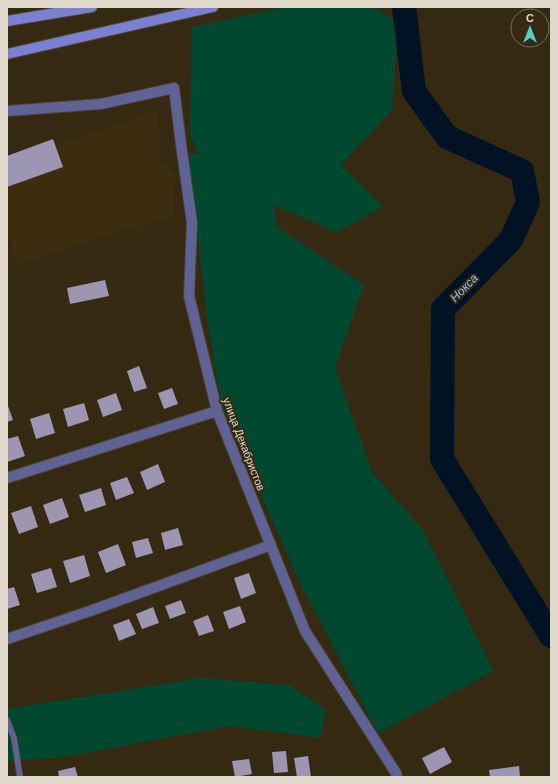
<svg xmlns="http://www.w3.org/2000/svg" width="558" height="784" viewBox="0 0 558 784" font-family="'DM Sans',sans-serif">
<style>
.built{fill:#3d2d0f}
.green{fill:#004930}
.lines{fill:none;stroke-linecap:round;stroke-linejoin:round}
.river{stroke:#001223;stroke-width:24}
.building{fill:#9d96b2}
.lane-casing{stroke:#50452f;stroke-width:7}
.street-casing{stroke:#50452f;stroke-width:12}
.secondary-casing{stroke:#50452f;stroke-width:12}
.lane{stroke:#5e6295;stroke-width:5.5}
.street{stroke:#5e6295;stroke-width:10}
.secondary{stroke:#7a80d2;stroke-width:10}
.labels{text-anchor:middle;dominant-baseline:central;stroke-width:4;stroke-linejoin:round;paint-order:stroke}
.street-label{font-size:11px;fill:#e0d8ca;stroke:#352912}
.water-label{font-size:12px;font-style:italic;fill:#8ac6f4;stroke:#352912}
</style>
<rect width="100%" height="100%" fill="#352912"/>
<path class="built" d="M158,109L160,162L175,174L174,215L17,264L7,232V163L52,148Z"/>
<path class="green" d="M285,7H375L398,23L392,110L341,165L383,207L336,232L274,205L276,226L364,285L335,368L372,472L422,529L494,671L378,733L302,587L222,408L206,312L189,154L199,153L190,136L192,27Z
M201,678L289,685L326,710L320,738L230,726L64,757L7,761V709Z"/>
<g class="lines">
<path class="river" d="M404,7L414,91L447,137L522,171L528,202L511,240L443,309L442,459L551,636"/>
</g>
<path class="building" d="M53,139L63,167L7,187V156Z
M105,280L109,296L70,304L67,288Z
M139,366L147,388L134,392L127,371Z
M172,388L178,404L164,409L158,393Z
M116,393L122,410L103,417L97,400Z
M7,403L13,420L7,422Z
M84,403L89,420L68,427L63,409Z
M49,413L55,433L36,439L30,419Z
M18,436L25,456L7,462V439Z
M158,464L165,482L147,490L140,472Z
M127,477L134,493L116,500L110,483Z
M101,488L106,505L85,512L79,495Z
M62,498L69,517L50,524L43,505Z
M31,506L38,527L19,534L11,513Z
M178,528L183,545L165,550L161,533Z
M148,538L153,553L136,558L132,542Z
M118,544L126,565L106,573L98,552Z
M84,555L90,576L70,583L63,561Z
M51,568L57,587L37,593L31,574Z
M249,573L256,593L241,599L234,578Z
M14,587L20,605L7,609V589Z
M181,600L186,613L170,619L165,606Z
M240,606L246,622L229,629L223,612Z
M153,607L159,623L142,629L136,614Z
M208,615L214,631L199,636L193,621Z
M129,619L136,634L119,641L113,625Z
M444,747L452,762L430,774L422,758Z
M286,751L288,772L274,773L272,752Z
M308,756L311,777H297L294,758Z
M249,759L252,774L235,777L232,761Z
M519,766L520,777H490L489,770Z
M75,767L78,777H59L58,771Z"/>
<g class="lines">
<g class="lane-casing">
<path id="lane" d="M7,720L14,738L20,777"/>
</g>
<g class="street-casing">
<path id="street" d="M7,111L101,104L174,88L181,144L192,223L189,296L217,411L305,631L396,773L397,777
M7,478L217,411
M7,639L90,611L271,545"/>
</g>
<g class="secondary-casing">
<path id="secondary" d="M7,21L92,7
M7,54L213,7"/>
</g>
<use href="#lane" class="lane"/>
<use href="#street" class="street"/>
<use href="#secondary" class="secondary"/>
</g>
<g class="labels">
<g class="street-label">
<text transform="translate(244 444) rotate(69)">улица Декабристов</text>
</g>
<g class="water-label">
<text transform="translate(464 288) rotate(-46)">Нокса</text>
</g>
</g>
<rect width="558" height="784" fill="none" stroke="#e0d8ca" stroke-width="16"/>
<g transform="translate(530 28)"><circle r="19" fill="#352912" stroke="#796f5c"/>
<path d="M0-3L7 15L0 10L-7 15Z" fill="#54cdc7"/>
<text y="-6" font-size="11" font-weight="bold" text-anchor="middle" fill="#e0d8ca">С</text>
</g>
</svg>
